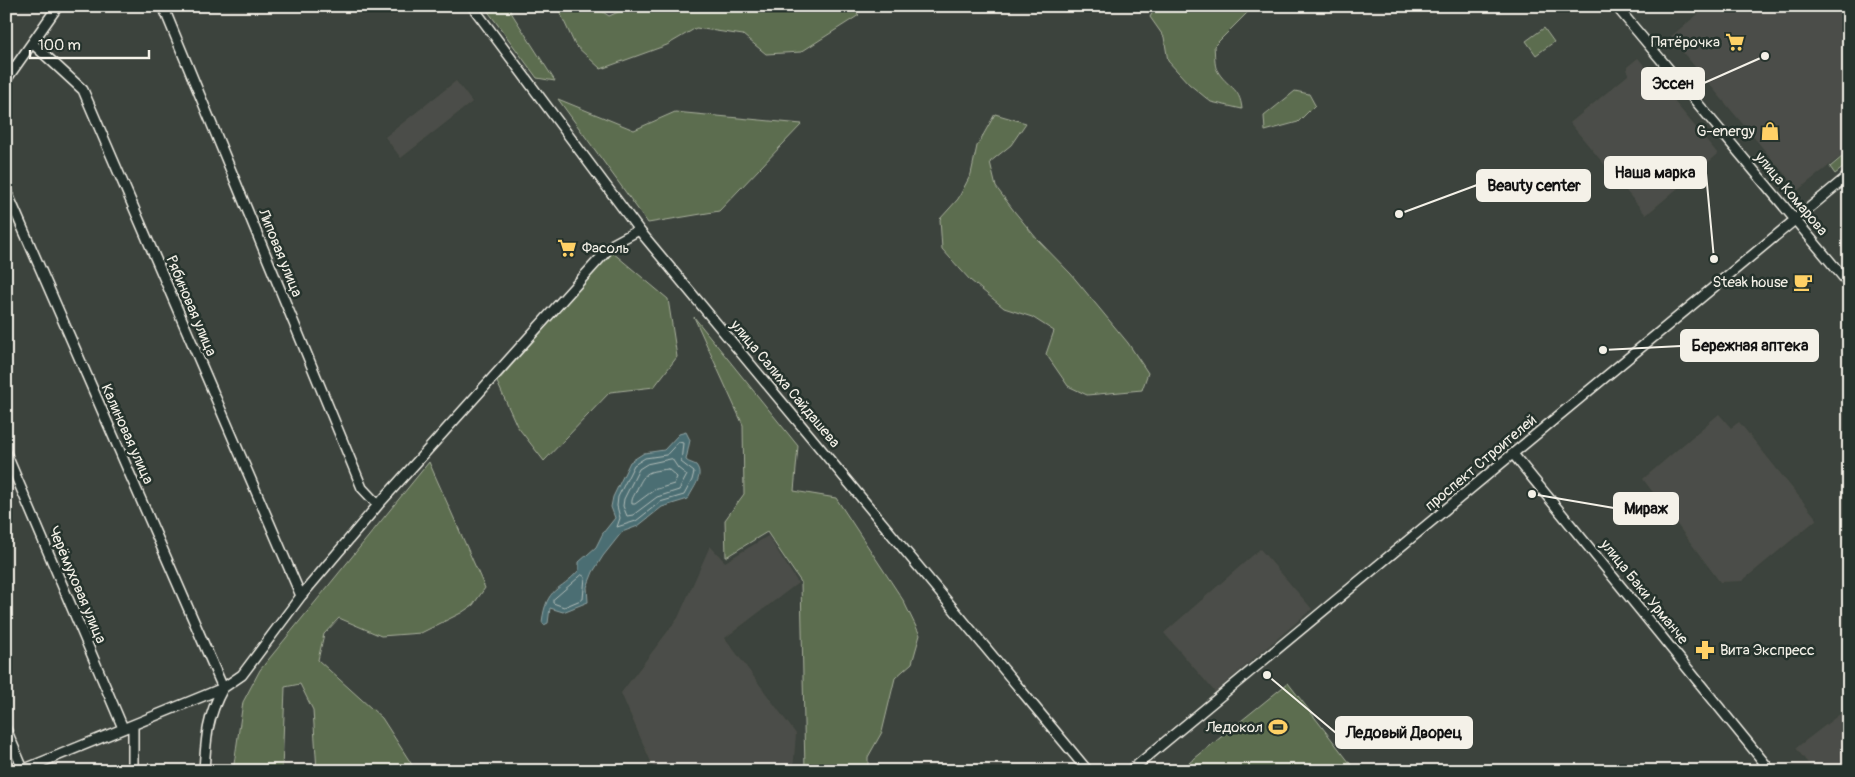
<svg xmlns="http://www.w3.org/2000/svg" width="1855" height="777" viewBox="0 0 1855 777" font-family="Pangolin,sans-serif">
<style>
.built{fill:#4c4e48}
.green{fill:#5c6d4f;stroke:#a8af9c}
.water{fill:#4c6e73;stroke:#8fa2a2}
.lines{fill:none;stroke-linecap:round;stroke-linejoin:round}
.shore{stroke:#b1bdb9;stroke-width:1}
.minor-casing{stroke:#f4f1e8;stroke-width:12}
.minor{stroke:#26332d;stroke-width:9}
.labels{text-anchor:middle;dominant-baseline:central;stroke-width:5;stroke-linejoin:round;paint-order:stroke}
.poi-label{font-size:15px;fill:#f4f1e8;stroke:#26332d;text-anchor:end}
.street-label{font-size:15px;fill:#f4f1e8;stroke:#26332d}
.leader{fill:none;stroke:#f4f1e8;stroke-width:2}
.callout-dot{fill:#f4f1e8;stroke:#26332d;stroke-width:2}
.callout{fill:#f4f1e8;stroke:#f4f1e8;stroke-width:2}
.callout-label{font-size:16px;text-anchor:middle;font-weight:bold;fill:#111}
</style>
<rect width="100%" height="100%" fill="#3c433d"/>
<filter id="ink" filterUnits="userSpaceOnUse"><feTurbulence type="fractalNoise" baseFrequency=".02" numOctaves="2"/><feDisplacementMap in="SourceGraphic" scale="10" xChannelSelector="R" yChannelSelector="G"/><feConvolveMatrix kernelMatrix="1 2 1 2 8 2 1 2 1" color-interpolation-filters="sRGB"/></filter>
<g filter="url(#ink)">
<path class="built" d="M1708,6H1849V150L1798,190L1670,37Z
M1638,58L1718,154L1646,215L1570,123L1628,75L1627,67Z
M456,81L472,102L401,158L385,137Z
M1719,414L1731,428L1739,422L1817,519L1742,581L1720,582L1643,479Z
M768,536L798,583L725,638L796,734L793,771H655L621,693L678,618L710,546L725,562Z
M1260,549L1312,609L1215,692L1164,633Z
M1849,707V771H1814L1796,748Z"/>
<path class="green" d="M484,6H507L555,81L537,78Z
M557,6H594L609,16L632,6H849L859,15L801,52L766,54L743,35L696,28L667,45L601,69L575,45Z
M1156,6H1254L1214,46C1215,53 1214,65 1217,70C1227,88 1240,86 1242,109L1211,102L1189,84L1168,61L1164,37L1150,17Z
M1544,28L1554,42L1536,55L1526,41Z
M1295,91L1309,94L1315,105L1298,122L1265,131L1264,116Z
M558,99L634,130L675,112L802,124L719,211L648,223Z
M995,114L1026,123L1011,145L990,162L996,187L1014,211L1037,239L1071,274L1128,343L1148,373L1142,390L1087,395L1068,386L1046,354L1054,331L1032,317L1004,308L970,280L942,249L940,219L958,199L971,174L977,146Z
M1849,151V163L1835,174L1830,167Z
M612,252L668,299L677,357L654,387L610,392L544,461L517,426L497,382Z
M694,317L798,446L794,491L836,498L903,600L920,635L912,663L895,678L882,732L868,757V771H805L801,582L767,532L726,557L725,520L744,494L743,425Z
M429,462L485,588L473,605L461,613L421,633L381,636L339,618L324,634L318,660L382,718L416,771H317L313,710L300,684L285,687L282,771H233L243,702L260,670Z
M1288,683L1356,771H1179Z"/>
<path class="water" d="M686,432L690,440L686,460C689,463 693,463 696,465C705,476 692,489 688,499L662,507L638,526L622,532L603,556L593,572L587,587L588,602L563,612L550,608L548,623L544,625L542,622C547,585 559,593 579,570V562L596,547L603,533L615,518L611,507L613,497L630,462L644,453L664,450L679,434Z"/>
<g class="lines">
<path class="shore" d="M679,442L683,443L681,462L694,472L692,480L684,495L660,502L636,521L617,527L620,518L617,506L618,497L634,465L645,458L666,455Z
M672,459L678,468L687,475L679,490L657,497L633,515L627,516L623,506L624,499L639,469L647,464Z
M668,469L677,477L674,484L654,490L635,504H632C631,498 635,495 637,489C646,470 648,472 668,469Z
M582,575L585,577L583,599L564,607L553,603V600Z"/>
<g class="minor-casing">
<path id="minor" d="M163,6L362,488L378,505
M472,6L639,230L1088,771
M1616,6L1849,284
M32,43L83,90L301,596
M6,80L58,6
M6,190L223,688C207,717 206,738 204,771
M6,453L123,728
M1513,454L1771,771
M133,725V771
M6,729L23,769
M20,771L223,688L242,675L301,596L378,505L613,244L639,230
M1130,771L1849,175"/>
</g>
<use href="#minor" class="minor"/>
</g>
</g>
<defs>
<g id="supermarket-bare" transform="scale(1.5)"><path d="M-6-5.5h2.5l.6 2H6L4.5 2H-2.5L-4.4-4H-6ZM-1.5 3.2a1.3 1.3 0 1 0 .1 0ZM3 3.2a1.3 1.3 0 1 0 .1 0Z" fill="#ffd166" stroke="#26332d" stroke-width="2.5" paint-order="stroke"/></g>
<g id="shop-bare" transform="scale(1.5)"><path d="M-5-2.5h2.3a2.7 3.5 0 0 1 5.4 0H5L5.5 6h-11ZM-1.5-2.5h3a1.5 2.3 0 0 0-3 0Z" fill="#ffd166" stroke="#26332d" stroke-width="2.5" paint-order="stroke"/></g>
<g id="cafe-bare" transform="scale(1.5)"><path d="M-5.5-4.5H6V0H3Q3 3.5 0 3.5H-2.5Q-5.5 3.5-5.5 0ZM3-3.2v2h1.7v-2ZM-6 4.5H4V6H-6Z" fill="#ffd166" stroke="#26332d" stroke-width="2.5" paint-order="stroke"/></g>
<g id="pharmacy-bare" transform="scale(1.5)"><path d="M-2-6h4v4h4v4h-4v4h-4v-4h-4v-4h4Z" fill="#ffd166" stroke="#26332d" stroke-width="2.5" paint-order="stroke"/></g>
<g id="stadium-bare" transform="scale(1.5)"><path d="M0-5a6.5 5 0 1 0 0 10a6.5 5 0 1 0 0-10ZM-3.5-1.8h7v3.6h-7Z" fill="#ffd166" stroke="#26332d" stroke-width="2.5" paint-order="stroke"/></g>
</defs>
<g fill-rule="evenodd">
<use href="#supermarket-bare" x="1735" y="42"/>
<use href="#shop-bare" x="1770" y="131"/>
<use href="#supermarket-bare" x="567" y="248"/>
<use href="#cafe-bare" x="1803" y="282"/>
<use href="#pharmacy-bare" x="1705" y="650"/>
<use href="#stadium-bare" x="1278" y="727"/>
</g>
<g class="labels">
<g class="poi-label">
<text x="1720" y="42">Пятёрочка</text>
<text x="1755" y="131">G-energy</text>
<text x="582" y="248" text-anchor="start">Фасоль</text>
<text x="1788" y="282">Steak house</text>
<text x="1720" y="650" text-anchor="start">Вита Экспресс</text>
<text x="1263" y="727">Ледокол</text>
</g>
<g class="street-label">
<text transform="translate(1791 194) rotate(50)">улица Комарова</text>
<text transform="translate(280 253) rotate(68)">Липовая улица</text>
<text transform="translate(191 306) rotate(67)">Рябиновая улица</text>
<text transform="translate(785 384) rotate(50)">улица Салиха Сайдашева</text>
<text transform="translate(127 434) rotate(66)">Калиновая улица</text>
<text transform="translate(1481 463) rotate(-40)">проспект Строителей</text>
<text transform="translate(77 585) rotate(67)">Черёмуховая улица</text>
<text transform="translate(1644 592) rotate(51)">улица Баки Урманче</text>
</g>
</g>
<path class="leader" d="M1765 56L1704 83M1714 259L1706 173M1399 214L1477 185M1603 350L1681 346M1532 494L1614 508M1267 675L1336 733"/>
<g class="callout-dot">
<circle cx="1765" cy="56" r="5"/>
<circle cx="1714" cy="259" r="5"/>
<circle cx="1399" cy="214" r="5"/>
<circle cx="1603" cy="350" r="5"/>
<circle cx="1532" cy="494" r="5"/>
<circle cx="1267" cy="675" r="5"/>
</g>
<g class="callout">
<rect x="1642" y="68" width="62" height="31" rx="5"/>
<rect x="1605" y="157" width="101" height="31" rx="5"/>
<rect x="1477" y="170" width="113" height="31" rx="5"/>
<rect x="1681" y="330" width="137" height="31" rx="5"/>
<rect x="1614" y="493" width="64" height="31" rx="5"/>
<rect x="1336" y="717" width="136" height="31" rx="5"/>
</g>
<g class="callout-label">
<text x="1673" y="89">Эссен</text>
<text x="1655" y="178">Наша марка</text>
<text x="1534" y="191">Beauty center</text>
<text x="1750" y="351">Бережная аптека</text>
<text x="1646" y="514">Мираж</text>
<text x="1404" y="738">Ледовый Дворец</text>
</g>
<rect width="1855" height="777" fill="none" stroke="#26332d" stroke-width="25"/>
<rect x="12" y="12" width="1830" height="752" fill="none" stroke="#f4f1e8" stroke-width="2" filter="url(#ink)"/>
<path d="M30 50v8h119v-8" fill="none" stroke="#f4f1e8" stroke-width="2.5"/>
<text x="38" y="50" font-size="15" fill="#f4f1e8" stroke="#26332d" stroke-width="4" paint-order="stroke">100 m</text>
</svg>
